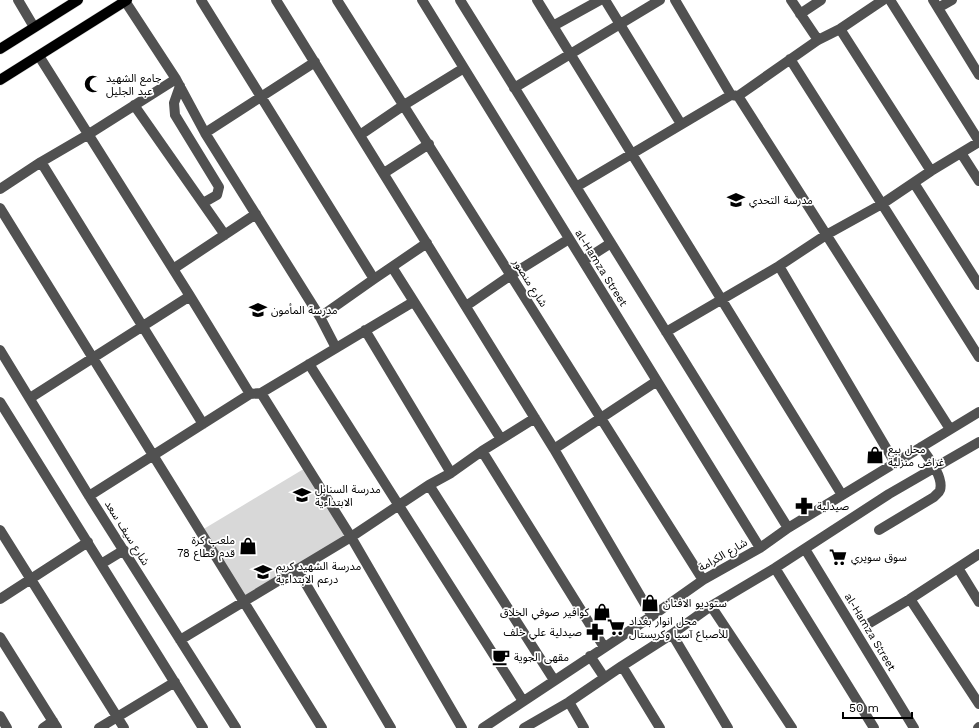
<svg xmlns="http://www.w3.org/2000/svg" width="979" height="728" viewBox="0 0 979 728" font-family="'Work Sans','Noto Sans Arabic',sans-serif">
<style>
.pitch{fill:#d8d8d8}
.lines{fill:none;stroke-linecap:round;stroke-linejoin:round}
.major-casing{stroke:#dbdbdb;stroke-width:11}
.minor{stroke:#515151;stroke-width:10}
.major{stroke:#000;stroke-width:10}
.labels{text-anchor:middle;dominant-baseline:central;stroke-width:3.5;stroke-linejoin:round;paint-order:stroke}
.poi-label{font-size:11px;fill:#000;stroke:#fff;text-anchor:start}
.street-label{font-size:11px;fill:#000;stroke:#fff}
</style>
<rect width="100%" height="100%" fill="#fff"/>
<path class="pitch" d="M307,467L351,537L243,601L202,530Z"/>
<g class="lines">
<g class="major-casing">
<path id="major" d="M0,49L78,0
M0,80L127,0"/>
</g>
<path class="minor" d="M18,0L34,27
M201,0L374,279
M276,0L554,449L652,616
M337,0L703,580
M422,0L760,548
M460,0L788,528
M537,0L842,495
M605,0L681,124
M675,0L731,95
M791,0L818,40
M890,0L979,141
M933,0L979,75
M125,1L176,79L205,133L320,317L336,348
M938,8L952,0
M800,14L821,0
M553,26L600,0
M840,29L931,171
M39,56L190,296L250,394
M790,59L979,357
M180,86L174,103L175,115L219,187L217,195L203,203
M514,88L660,0
M738,96L950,429
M134,105L225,235
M205,133L315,62
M360,135L404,105L464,68
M961,153L979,181
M41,162L203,424
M384,173L429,144
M914,183L979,285
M576,187L731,95L738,96L818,40L840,29L883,0
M0,189L41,162L89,134L176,79
M0,208L322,728
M583,261L611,243
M779,266L895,463
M392,267L501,439
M173,269L256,214
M466,306L511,275L569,239
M320,317L374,279L427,243
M365,330L451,473
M666,332L779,266L826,235L882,204L931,171L979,142
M0,350L89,496L236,728
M309,364L523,701
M261,393L351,537L462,728
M30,398L190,296
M0,402L203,728
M554,449L657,381
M482,451L604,647
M429,485L554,680
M89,496L250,394L261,393L413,302
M0,530L124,728
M879,530L934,497C936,494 939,493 940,490C944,477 928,457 921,447
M805,549L914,728
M101,564L124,550
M775,568L874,728
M958,568L979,602
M297,569L391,728
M0,599L88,542
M910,599L979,704
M711,606L792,728
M868,624L910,599L979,554
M672,634L728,728
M0,637L57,728
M180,640L351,537L429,485L451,473L482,451L535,418
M590,656L604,677
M622,666L660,728
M569,702L584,728
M0,716L7,728
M43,728L53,721
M99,728L175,682
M483,728L652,616L703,580L760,548L788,528L979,412
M524,728L569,702L622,666L672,634L711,606L775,568L889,494L979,442
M978,728L979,727"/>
<use href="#major" class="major"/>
</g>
<defs>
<g id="mosque-bare" transform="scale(1.38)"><path d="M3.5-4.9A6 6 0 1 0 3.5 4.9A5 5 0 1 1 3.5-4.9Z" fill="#000" stroke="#fff" stroke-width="2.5" paint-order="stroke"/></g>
<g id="school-bare" transform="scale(1.38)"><path d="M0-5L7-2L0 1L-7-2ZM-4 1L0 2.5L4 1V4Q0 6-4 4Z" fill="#000" stroke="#fff" stroke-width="2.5" paint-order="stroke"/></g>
<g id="shop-bare" transform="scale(1.38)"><path d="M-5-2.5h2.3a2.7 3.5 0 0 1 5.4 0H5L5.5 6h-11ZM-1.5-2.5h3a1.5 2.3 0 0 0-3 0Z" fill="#000" stroke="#fff" stroke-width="2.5" paint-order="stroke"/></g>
<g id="pharmacy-bare" transform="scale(1.38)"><path d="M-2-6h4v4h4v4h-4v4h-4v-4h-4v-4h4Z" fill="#000" stroke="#fff" stroke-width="2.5" paint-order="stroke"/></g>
<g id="supermarket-bare" transform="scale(1.38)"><path d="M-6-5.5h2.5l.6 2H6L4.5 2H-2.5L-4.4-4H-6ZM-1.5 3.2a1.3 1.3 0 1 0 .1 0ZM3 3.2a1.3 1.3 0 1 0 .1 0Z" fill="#000" stroke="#fff" stroke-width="2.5" paint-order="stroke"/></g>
<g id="cafe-bare" transform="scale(1.38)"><path d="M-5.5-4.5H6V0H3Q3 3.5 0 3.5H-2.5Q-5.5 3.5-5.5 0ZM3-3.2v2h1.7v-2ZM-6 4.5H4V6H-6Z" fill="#000" stroke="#fff" stroke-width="2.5" paint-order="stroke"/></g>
</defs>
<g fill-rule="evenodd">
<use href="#mosque-bare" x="93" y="84"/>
<use href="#school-bare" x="736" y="200"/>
<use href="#school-bare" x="258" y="310"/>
<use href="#shop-bare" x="875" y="455"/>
<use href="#school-bare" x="302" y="495"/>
<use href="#pharmacy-bare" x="804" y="506"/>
<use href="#shop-bare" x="248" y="546"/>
<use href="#supermarket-bare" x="838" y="557"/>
<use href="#school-bare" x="263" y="572"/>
<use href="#shop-bare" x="650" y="603"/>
<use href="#shop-bare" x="602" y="612"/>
<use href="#supermarket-bare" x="616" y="627"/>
<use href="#pharmacy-bare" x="595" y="632"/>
<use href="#cafe-bare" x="501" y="657"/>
</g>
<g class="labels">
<g class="poi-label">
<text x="106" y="78">جامع الشهيد<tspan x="106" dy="13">عبد الجليل</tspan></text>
<text x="749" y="200">مدرسة التحدي</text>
<text x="271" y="310">مدرسة المأمون</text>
<text x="888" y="449">محل بيع<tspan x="888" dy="13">غراض منزلية</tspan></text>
<text x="315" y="489">مدرسة السنابل<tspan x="315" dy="13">الابتداءية</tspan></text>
<text x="817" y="506">صيدلية</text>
<text x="235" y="540" text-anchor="end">ملعب كرة<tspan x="235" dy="13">قدم قطاع 78</tspan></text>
<text x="851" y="557">سوق سويري</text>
<text x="276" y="566">مدرسة الشهيد كريم<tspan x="276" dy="13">درعم الابتداءية</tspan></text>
<text x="663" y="603">ستوديو الافنان</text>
<text x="589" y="612" text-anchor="end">كوافير صوفي الخلاق</text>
<text x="629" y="621">محل انوار بغداد<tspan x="629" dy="13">للأصباغ آسيا وكريستال</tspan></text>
<text x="582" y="632" text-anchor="end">صيدلية علي خلف</text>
<text x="514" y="657">مقهى الجوية</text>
</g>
<g class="street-label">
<text transform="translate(601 268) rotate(58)">al-Hamza Street</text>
<text transform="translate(530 283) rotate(58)">شارع منصور</text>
<text transform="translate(127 533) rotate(58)">شارع سيف سعد</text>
<text transform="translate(723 555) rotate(-30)">شارع الكرامة</text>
<text transform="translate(870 632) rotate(59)">al-Hamza Street</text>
</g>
</g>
<path d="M843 712v6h69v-6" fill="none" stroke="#000000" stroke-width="2"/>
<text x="849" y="712" font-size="12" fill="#000000" stroke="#ffffff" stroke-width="3" paint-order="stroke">50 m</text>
</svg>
